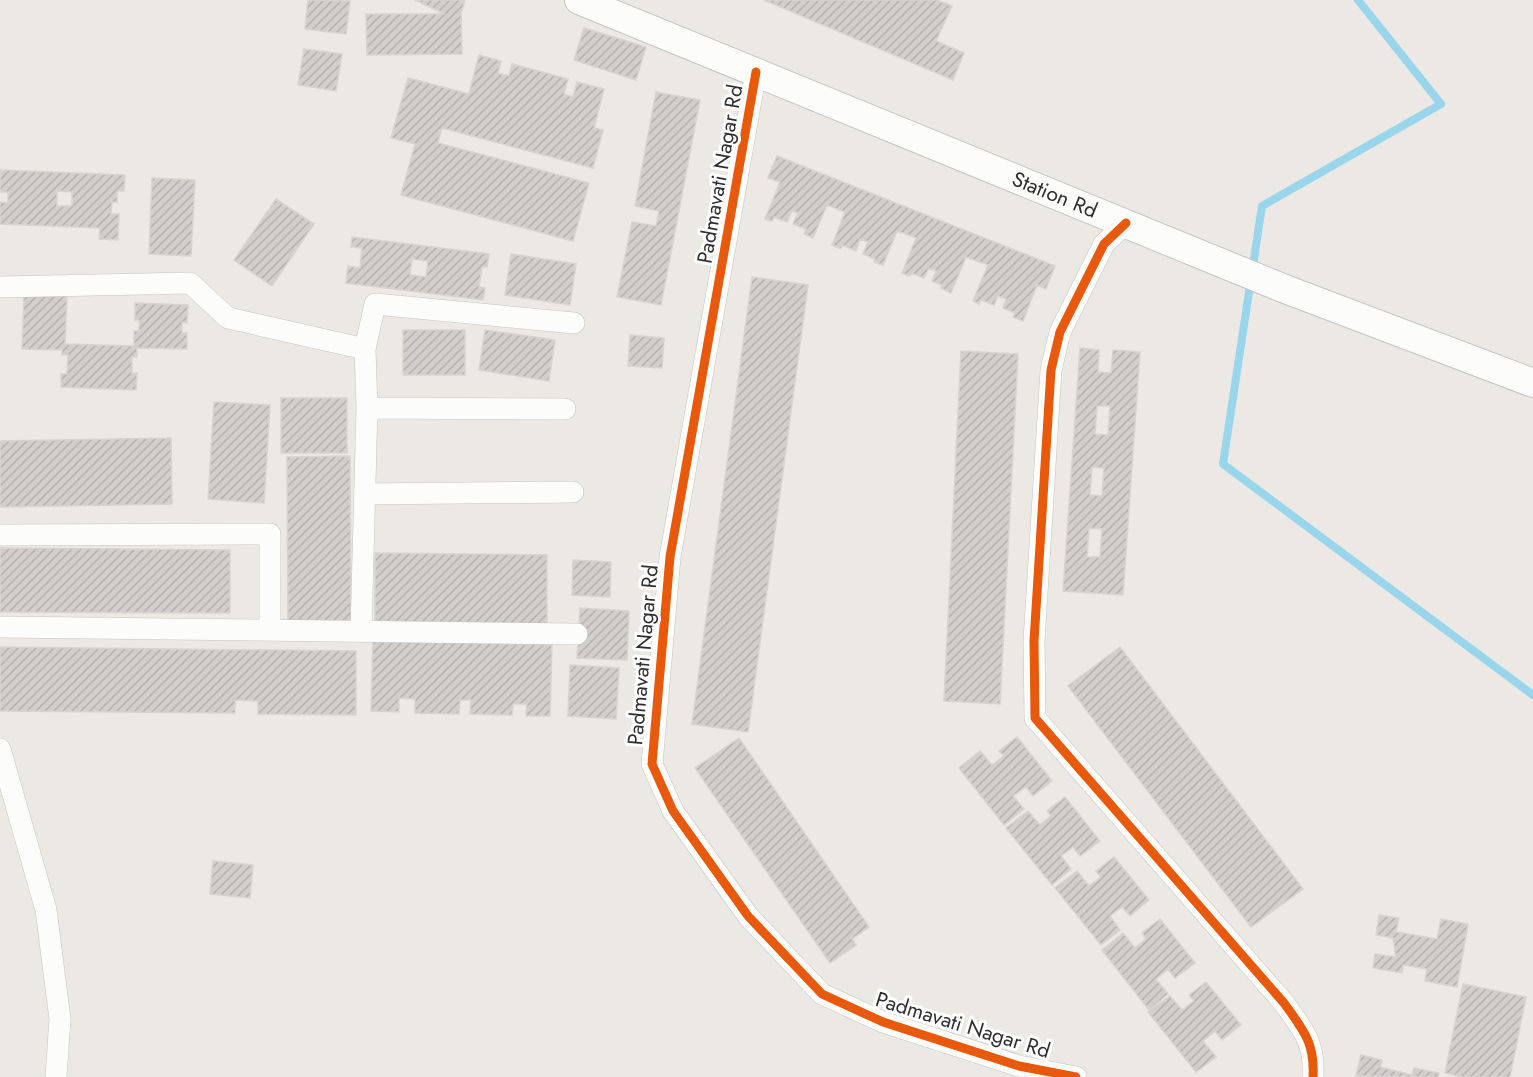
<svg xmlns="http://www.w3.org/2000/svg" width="1533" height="1077" viewBox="0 0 1533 1077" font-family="Jost,sans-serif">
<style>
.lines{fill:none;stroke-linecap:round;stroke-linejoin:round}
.stream{stroke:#99d6ec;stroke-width:8}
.building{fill:url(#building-hatch);stroke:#d7d4d0;stroke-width:1.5;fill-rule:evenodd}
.street-casing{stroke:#c5c4c5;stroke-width:22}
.secondary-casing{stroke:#c5c4c5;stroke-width:30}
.street{stroke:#fcfcfb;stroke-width:21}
.secondary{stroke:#fcfcfb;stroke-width:28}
.cycleway-casing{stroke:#fff;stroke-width:13}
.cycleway{stroke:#e8590c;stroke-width:9}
.labels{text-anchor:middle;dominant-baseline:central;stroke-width:6;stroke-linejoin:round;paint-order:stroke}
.street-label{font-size:21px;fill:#2e2e2e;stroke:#fff}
</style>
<defs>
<pattern id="building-hatch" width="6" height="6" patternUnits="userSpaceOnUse" patternTransform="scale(1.5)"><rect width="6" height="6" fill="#d1cecb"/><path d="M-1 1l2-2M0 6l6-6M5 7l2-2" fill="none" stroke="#b4b1af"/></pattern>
</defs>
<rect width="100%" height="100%" fill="#ece8e4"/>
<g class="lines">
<path class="stream" d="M1358,0L1441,104L1262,206L1223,464L1533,695"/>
</g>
<path class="building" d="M308,0L350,1L346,34L305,29Z
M415,0H465L461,14L462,54L367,55L366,14H445Z
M764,0H937L952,6L936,41L964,53L953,80Z
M584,28L646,47L636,80L574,60Z
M304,49L342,54L336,91L298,85Z
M479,55L501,61L498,73L509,76L512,64L568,79L564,94L573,97L577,82L604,89L594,128L603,130L593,168L442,128L438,143L589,183L573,241L401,195L415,144L391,138L408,78L469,94Z
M656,92L700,100L661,305L617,297L632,222L656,226L659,211L635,206Z
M777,156L1055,266L1046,289L1037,285L1023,321L1013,317L1015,313L1003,308L1006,299L998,296L994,305L981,300L979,304L973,301L988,265L966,257L951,293L941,288L942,285L932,281L936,271L929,268L924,278L911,273L910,276L902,273L916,238L897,231L883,265L874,262L875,259L863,254L868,242L860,239L856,251L842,245L841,249L832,245L845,212L827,205L813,238L804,234L806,229L793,224L798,213L792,211L787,222L774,217L772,221L765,219L780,182L768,178Z
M0,170L125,175L124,191H117V202H112L111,214H119L118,240L99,239L100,228L0,224V202L8,203V192H0ZM57,191L72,192V206H57Z
M152,178L195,180L191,256L149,254Z
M276,199L314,224L272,286L234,260Z
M352,237L489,254L487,267H482L479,287L485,288L483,300L346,283L348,266L360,268L362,248L351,247ZM412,259L428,261L426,277L410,275Z
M511,254L576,264L570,305L505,295Z
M752,277L808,285L748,732L692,724Z
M24,294L67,296L65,344L134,346V331H139V320H135V303L188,305L187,323L182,322V333H187V349L137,348V357H132V373H137L136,390L61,387V374H67L68,355H62V350L22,349Z
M403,330H465V375H403Z
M485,330L555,340L549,381L479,370Z
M630,335L664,338L662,368L628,366Z
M1080,348L1099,350L1098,372L1111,373L1113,350L1140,352L1123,595L1063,591ZM1097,406H1110L1108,435L1095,434ZM1092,467L1104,468L1102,496L1090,495ZM1089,528L1102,529L1100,557H1087Z
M961,351L1018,354L1000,704L944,701Z
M281,398H347V453H281Z
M214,402L270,405L264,503L208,499Z
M171,438L172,504L0,507V441Z
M350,456L351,623H288L287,457Z
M0,548L230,550V613L0,612Z
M375,553L547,555V626L375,624Z
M573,560L611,562L610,597L572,595Z
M580,608L629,611L627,660L577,658Z
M373,640L552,645L550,716H526L527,704H513L512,715L470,714L471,700H460L459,714L415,713V699L399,698V712L371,711Z
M0,647L356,651V715L258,714V701L235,700V713L0,711Z
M1120,647L1303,889L1251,927L1068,686Z
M570,665L619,668L616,719L568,716Z
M1017,737L1052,781L1033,796L1026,787L1013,796L1024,809L1004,825L959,768L980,751L992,765L1004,756L999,751Z
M739,738L869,927L852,939L856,945L830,963L695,768Z
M1065,797L1100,841L1080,856L1073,847L1061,856L1071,869L1052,885L1006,828L1028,811L1040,825L1051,816L1047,811Z
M1114,857L1149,900L1130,916L1122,907L1110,916L1120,930L1101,945L1055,888L1077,871L1089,886L1101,877L1096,871Z
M213,861L253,865L250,898L210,894Z
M1379,915L1399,918L1396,932L1437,939L1441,919L1468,924L1457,987L1425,981L1427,969L1403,965L1402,973L1373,968L1375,954L1396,957L1393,938L1376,935Z
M1160,919L1195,963L1175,978L1168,969L1156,979L1168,994L1149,1010L1102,950L1123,933L1135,948L1146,939L1142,933Z
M1206,982L1241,1025L1222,1040L1215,1031L1203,1041L1216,1057L1196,1072L1148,1012L1170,996L1182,1010L1194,1001L1189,995Z
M1463,984L1526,997L1510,1077H1463L1445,1073Z
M1361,1055L1382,1060L1380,1067L1412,1075L1414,1068L1439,1073L1438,1077L1356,1076Z"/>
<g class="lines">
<g class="street-casing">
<path id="street" d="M756,72L670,557L652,764L673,811L748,916L822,994L883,1022L1019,1066L1076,1077
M1126,223L1104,244L1060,332L1051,370L1034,641L1035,718L1284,1003C1303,1030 1315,1042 1313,1077
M0,287L190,283L228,318L365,349L367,408L361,631
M365,349L375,304L574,323
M367,408L565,409
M365,494L573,492
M0,535L270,534V630
M0,627L577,634
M0,749L46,910L60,1019L56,1077"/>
</g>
<g class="secondary-casing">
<g id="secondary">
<path id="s1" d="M579,0L1285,289L1533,383"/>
</g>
</g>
<use href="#street" class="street"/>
<use href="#secondary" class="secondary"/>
<g class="cycleway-casing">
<path id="cycleway" d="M756,72L670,557L652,764L673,811L748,916L822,994L883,1022L1019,1066L1076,1077
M1126,223L1104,244L1060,332L1051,370L1034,641L1035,718L1284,1003C1303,1030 1315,1042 1313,1077"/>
</g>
<use href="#cycleway" class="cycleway"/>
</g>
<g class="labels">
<g class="street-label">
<text transform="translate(720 174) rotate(-80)">Padmavati Nagar Rd</text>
<text stroke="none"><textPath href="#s1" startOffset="514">Station Rd</textPath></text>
<text transform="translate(643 655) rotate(-85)">Padmavati Nagar Rd</text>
<text transform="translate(963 1025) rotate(17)">Padmavati Nagar Rd</text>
</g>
</g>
</svg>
